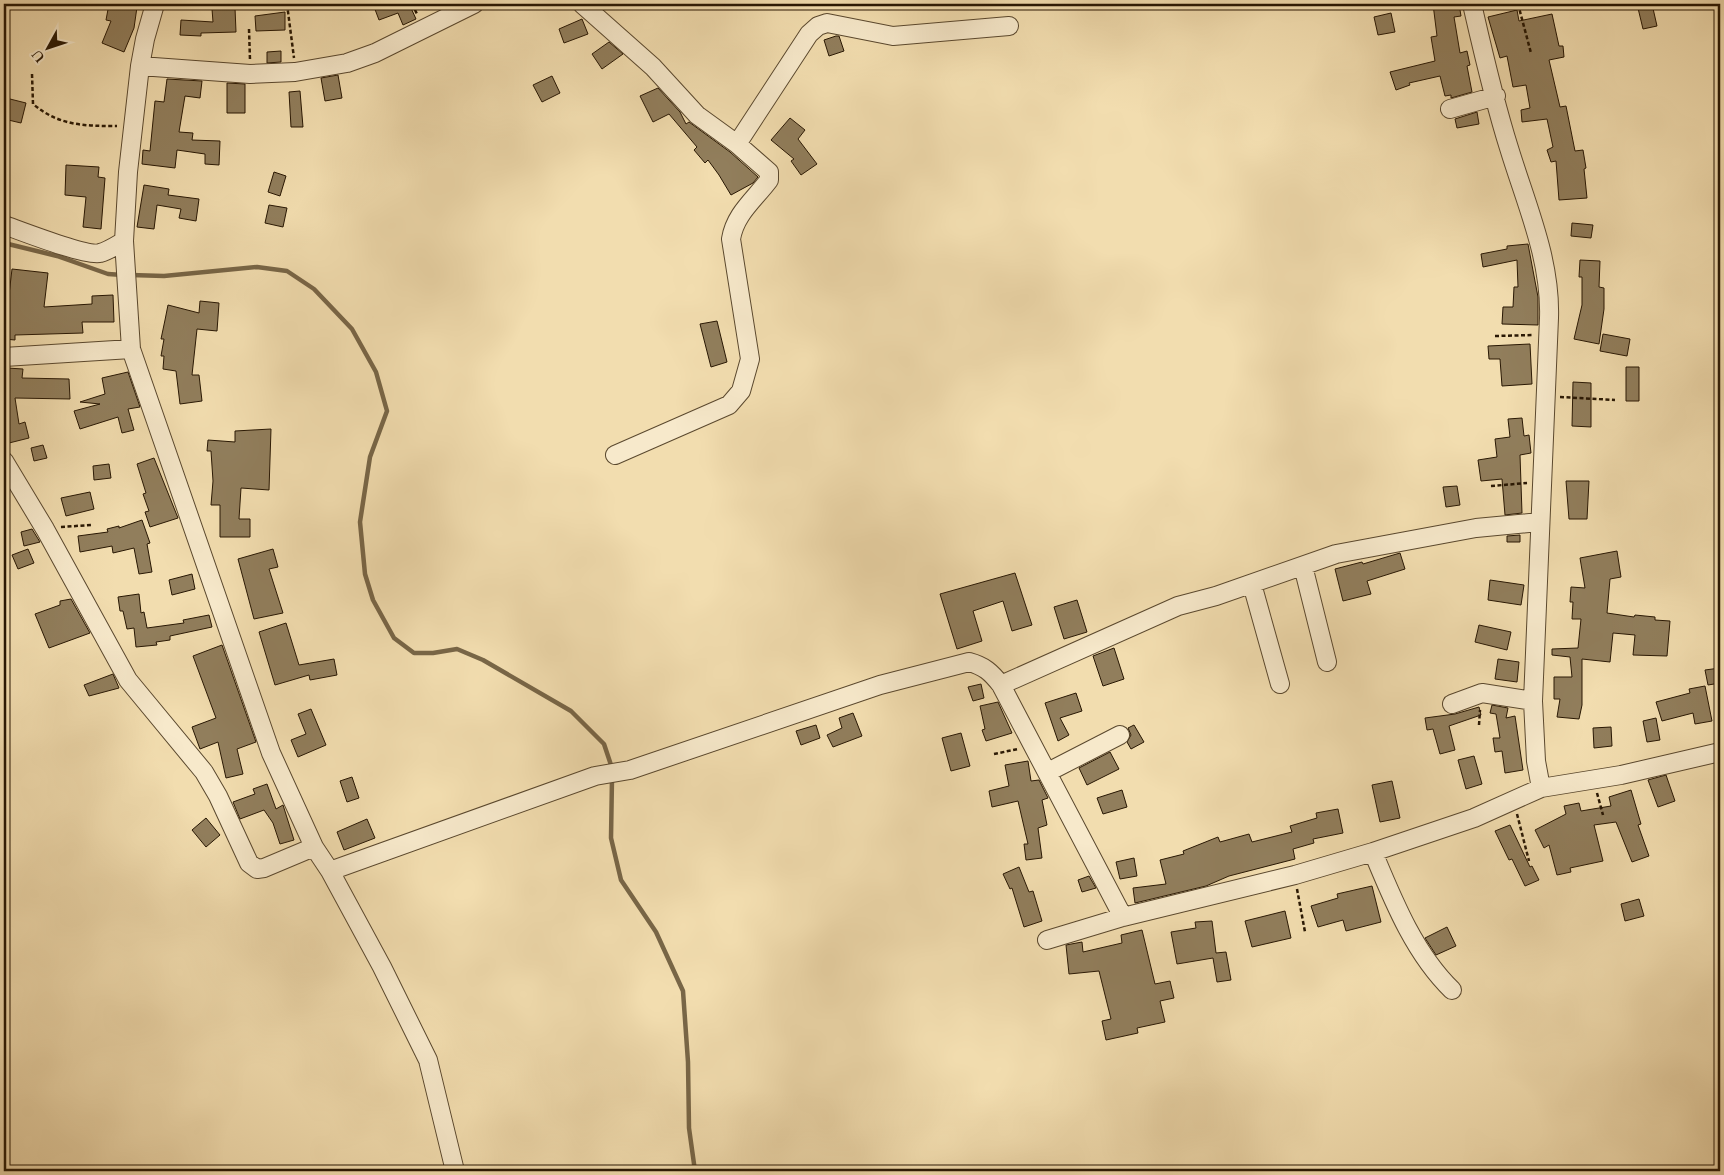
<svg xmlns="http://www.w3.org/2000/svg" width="1724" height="1175" viewBox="0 0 1724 1175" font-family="Cardo,serif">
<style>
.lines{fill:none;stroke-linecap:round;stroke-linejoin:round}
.stream{stroke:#786647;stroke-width:4.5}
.building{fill:#917e5c;stroke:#281703}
.minor-casing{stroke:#5a482e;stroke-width:20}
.path{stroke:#281703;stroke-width:2.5;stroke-dasharray:4 2.5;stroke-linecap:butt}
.minor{stroke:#f7e9cb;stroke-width:18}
</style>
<rect width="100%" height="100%" fill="#f2ddaf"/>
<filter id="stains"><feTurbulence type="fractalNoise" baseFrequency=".004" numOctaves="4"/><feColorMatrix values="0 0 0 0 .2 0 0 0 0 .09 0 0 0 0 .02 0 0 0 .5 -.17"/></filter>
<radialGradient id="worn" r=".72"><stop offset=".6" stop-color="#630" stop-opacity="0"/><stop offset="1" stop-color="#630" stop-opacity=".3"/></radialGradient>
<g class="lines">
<path class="stream" d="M4,243L57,256L108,274L123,275
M131,275L164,276L257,267L287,271L314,289L352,329L376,372L387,411L370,457L360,522L365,574L373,600L394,638L414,653H433L457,649L483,660L571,711L604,744L612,768
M612,778L611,838L621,880L656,932L683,991L688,1062L689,1128L695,1171"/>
</g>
<path class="building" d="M109,4L137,7L134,28L124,52L102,43L111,21L106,20Z
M373,4H418L411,8L416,19L403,25L398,13L379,20Z
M1433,4H1459L1461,16L1454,17L1460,53L1467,51L1470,65L1467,66L1472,92L1451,98V95L1445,96L1440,76L1409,83L1410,85L1396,90L1390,72L1435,61L1431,37L1437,36Z
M1637,4H1652L1657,26L1643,29Z
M235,8L236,32L201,33V36L180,35L181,20L213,22L212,9Z
M1517,10L1519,21L1552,14L1559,46H1563L1564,57L1549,60L1560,107L1566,106L1575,151L1583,150L1586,168L1584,169L1587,198L1559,200L1556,161L1551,162L1547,150L1553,147L1547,119L1522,122L1521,110L1530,108L1526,85L1513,87L1507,56L1500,58L1488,17Z
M285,12V30L256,31L255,16Z
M1391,13L1395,32L1378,35L1374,17Z
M582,19L588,34L564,43L559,29Z
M836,36H839L844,51L829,56L824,40Z
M609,42L623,54L602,69L592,54Z
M281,51V62L267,63V52Z
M338,75L342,98L325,101L321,78Z
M552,76L560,93L542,102L533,85Z
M167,79L202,81L200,98L185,96L179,132L193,133L192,140L220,141L219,165L205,164V154L177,150L175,168L142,164L143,150L150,151L155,101L164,102Z
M227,83L245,84V113H227Z
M658,88L680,112L686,124L689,122L730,152L758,177L753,183L731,195L719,175L708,160L705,163L694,150L697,147L669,114L653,122L640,96Z
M300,91L303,127H291L289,92Z
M6,98L26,103L21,123L4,119Z
M1477,112L1479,124L1457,128L1455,119Z
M790,118L805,130L798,139L817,164L801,175L791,161L794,159L771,140Z
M66,165L99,167L98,177L105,178L101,229L83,227L86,197L65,195Z
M274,172L286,176L280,196L268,192Z
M144,185L169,189L168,195L199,199L196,221L179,218L181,209L157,205L154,229L137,227Z
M269,205L287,208L283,227L265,223Z
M1572,223L1593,225L1591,238L1571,236Z
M1528,244L1538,297V325L1502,324L1503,307H1513L1514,287H1518L1517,260L1483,267L1481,254L1507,249V246Z
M1580,260L1600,261L1599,287L1604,288V309L1599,344L1574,339L1582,305V277H1579Z
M12,269L48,273L44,307L92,304V296L113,295L114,322H82L83,333L15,335V340L4,339V312H7Z
M200,301L219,303L217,331L197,329L192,375H199L202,401L180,404L176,371L163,369L164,356H161L164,339H161L165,320L168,305L199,313Z
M717,321L727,362L711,367L700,324Z
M1603,334L1630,339L1627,356L1600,351Z
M1530,344L1532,384L1502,386L1500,359H1489L1488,346Z
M1626,367H1639V401H1626Z
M7,368L23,369L22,378L69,379L70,399L15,398L19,424L25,422L29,438L9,443L4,421Z
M128,372L140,407L128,409L134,430L122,433L118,417L80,429L74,411L100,404L80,402L105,394L102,378Z
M1573,382L1591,383V427L1572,426Z
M1522,418L1524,436L1529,435L1531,453L1520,455L1522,513L1505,515L1502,479L1481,481L1478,460L1497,457L1495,439L1510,437L1508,419Z
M271,429L269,490L241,488L239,519H250V537H220V505H211L213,481L211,451H207L208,440L235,442V431Z
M43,445L47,458L34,461L31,448Z
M154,458L178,518L150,527L145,512L149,511L143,494L146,493L137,464Z
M109,464L111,478L94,480L93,466Z
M1566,481H1589L1587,519H1569Z
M1457,486L1460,505L1446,507L1443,487Z
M90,492L94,509L66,516L61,498Z
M142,520L150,543L147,544L152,572L139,574L134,548L113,553L112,546L80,552L78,536L108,532L107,529L119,526V528Z
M32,529L40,542L24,546L21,532Z
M1520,535V542H1507V536Z
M28,549L34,563L18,569L12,555Z
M273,549L278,567L269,569L283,613L254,619L238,559Z
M1617,551L1621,577L1610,579L1607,613L1634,617L1635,615L1655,617V620L1670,621L1667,656L1633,655L1635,635L1613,633L1610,662L1582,659V705L1579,719L1557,717L1560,699H1554V677H1572L1570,657L1552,655V649L1578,648L1581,619H1572L1573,602H1570L1571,587L1585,588L1580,558Z
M1400,553L1405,569L1367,581L1371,594L1343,601L1335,569L1362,562L1363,564Z
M1015,573L1032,625L1012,631L1003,601L973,611L982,641L957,649L940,594Z
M192,574L195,589L172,595L169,580Z
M1490,580L1524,585L1521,605L1488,600Z
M139,594L141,613L144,612L147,628L184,623L183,620L209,615L212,627L170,636V640L156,642L157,645L136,647L134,628L127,629L123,611H120L118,597Z
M71,599L90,633L49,648L35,614L60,605V601Z
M1077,600L1087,632L1064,639L1054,607Z
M286,623L299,665L334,659L337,675L310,680L309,675L275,685L259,632Z
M1479,625L1511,632L1507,650L1475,642Z
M222,645L256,742L237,749L243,774L226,778L218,742L200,749L192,727L216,718L193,656Z
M1114,648L1124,679L1103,686L1093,656Z
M1498,659L1519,662L1517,682L1495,679Z
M1720,668V683L1708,685L1705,670Z
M113,674L119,688L89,696L84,685Z
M981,684L984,698L973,701L968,687Z
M1705,686L1712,721L1695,724L1693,713L1662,721L1656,702L1690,693L1689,689Z
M1076,693L1082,711L1060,718L1069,735L1058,741L1045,703Z
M998,702L1012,733L986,741L982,730L985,729L980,706Z
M1492,705L1508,708L1506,718L1515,716L1523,770L1505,773L1502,751L1495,752L1493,738H1500L1496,714L1490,713Z
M1479,707L1481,715L1449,726L1455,750L1440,754L1433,729L1427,730L1425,718L1455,714Z
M311,709L326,745L298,757L291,740L306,734L298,714Z
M853,713L862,736L833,747L827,735L842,728L839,718Z
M1656,718L1660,740L1647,742L1643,721Z
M816,725L820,738L801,745L796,731Z
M1134,725L1144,742L1131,749L1127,742L1131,735L1128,728Z
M1611,727L1612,746L1594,748L1593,728Z
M961,733L970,766L951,771L942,738Z
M1110,752L1119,769L1087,785L1079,768Z
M1474,756L1482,784L1466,789L1458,760Z
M1028,761L1031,781L1039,780L1048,798L1042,800L1047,825L1038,828L1042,858L1026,860L1024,844H1028L1018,801L992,807L989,791L1009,786L1005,765Z
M1666,775L1675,801L1658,807L1648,780Z
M352,777L359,798L347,802L340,781Z
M1392,781L1400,818L1380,822L1372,785Z
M267,784L276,809L283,805L294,840L280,844L273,823L264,810L240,819L233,802L255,794L253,789Z
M1122,790L1127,807L1103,814L1097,798Z
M1631,790L1641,824L1638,825L1649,856L1632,862L1616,822L1594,825L1603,861L1570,868L1571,872L1557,875L1549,845L1544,848L1535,830L1566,814L1564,806L1579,803L1581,811L1611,806L1609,797Z
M1338,809L1343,833L1313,839L1314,843L1293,849L1295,859L1229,876L1206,886L1135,903L1133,888L1166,884L1160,860L1184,854L1183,851L1218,837L1220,842L1249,834L1252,842L1292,832L1290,826L1317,818L1316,813Z
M206,818L220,835L206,847L192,830Z
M367,819L375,838L344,850L337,832Z
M1510,825L1530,867L1532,866L1539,880L1525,886L1512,859L1509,860L1495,831Z
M1134,858L1137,876L1120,879L1116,862Z
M1019,867L1029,892L1033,891L1042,921L1024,927L1012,888L1010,889L1003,874Z
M1089,876L1096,888L1082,892L1078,880Z
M1372,886L1381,922L1346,931L1343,920L1318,927L1311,906L1338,898L1337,894Z
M1639,899L1644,916L1625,921L1621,904Z
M1285,911L1291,938L1252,947L1245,921Z
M1212,921L1216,953L1226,952L1231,980L1217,982L1213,958L1177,964L1171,932L1196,928L1195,922Z
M1447,927L1456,946L1436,955L1425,938Z
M1142,930L1155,984L1170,981L1174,998L1160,1001L1165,1022L1137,1028L1138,1033L1106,1040L1102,1021L1111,1019L1099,971L1069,974L1066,945L1082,942L1083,952L1122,943L1121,935Z"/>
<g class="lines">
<g class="minor-casing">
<path id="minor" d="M582,4L653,67L697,115L737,144L769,172V180C754,200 735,214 731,239L750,359L741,391L729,405L615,455
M1472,4C1483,52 1494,101 1509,148C1526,204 1551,259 1549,318L1533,701L1536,761L1541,788
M140,66L250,74L295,72L347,63L375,53L474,4
M1450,109L1496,96
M737,144L809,34L818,26L827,23L893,36L1009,26
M4,225C21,231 87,257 100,253C108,251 117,245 124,241
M131,349L124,241L128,172L140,66L145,39L155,4
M4,357L131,349L271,753L314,847L330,871L382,967L428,1060L455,1171
M4,461L45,529L128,680L204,772L218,796L249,863L257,869L264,868L314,847
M1303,566L1327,662
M1252,584L1280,684
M1001,685L1123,917
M1452,704L1482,693L1533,701
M1048,772L1120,735
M1373,852C1393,900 1414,953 1452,990
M330,871L595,776L630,770L880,685L969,662C984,666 991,672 1001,685L1178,606L1216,596L1336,554L1476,528L1540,522
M1047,940L1123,917L1295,875L1373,852L1474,818L1541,788L1621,775L1720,752"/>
</g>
<path class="path" d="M287,4L294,58
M412,4L417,14
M1518,4L1531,53
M249,29L250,60
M32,74L33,104C59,126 85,126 117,126
M1495,336L1534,335
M1560,397L1615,400
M1491,486L1527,483
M61,527L91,525
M1479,725L1480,710
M994,754L1018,749
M1597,793L1603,815
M1517,814L1529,861
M1297,889L1305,932"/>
<use href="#minor" class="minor"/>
</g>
<rect width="1724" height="1175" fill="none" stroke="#f2ddaf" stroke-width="20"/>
<rect x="5" y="5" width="1714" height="1165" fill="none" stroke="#281703" stroke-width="2.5"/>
<rect x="10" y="10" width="1704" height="1155" fill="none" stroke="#281703"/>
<g transform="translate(48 48) rotate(230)" stroke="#f7e9cb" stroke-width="4" paint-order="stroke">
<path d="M0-4L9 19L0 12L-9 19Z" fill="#281703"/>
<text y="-8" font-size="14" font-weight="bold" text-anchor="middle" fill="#281703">U</text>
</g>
<rect width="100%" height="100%" filter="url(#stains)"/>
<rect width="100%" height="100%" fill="url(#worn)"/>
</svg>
